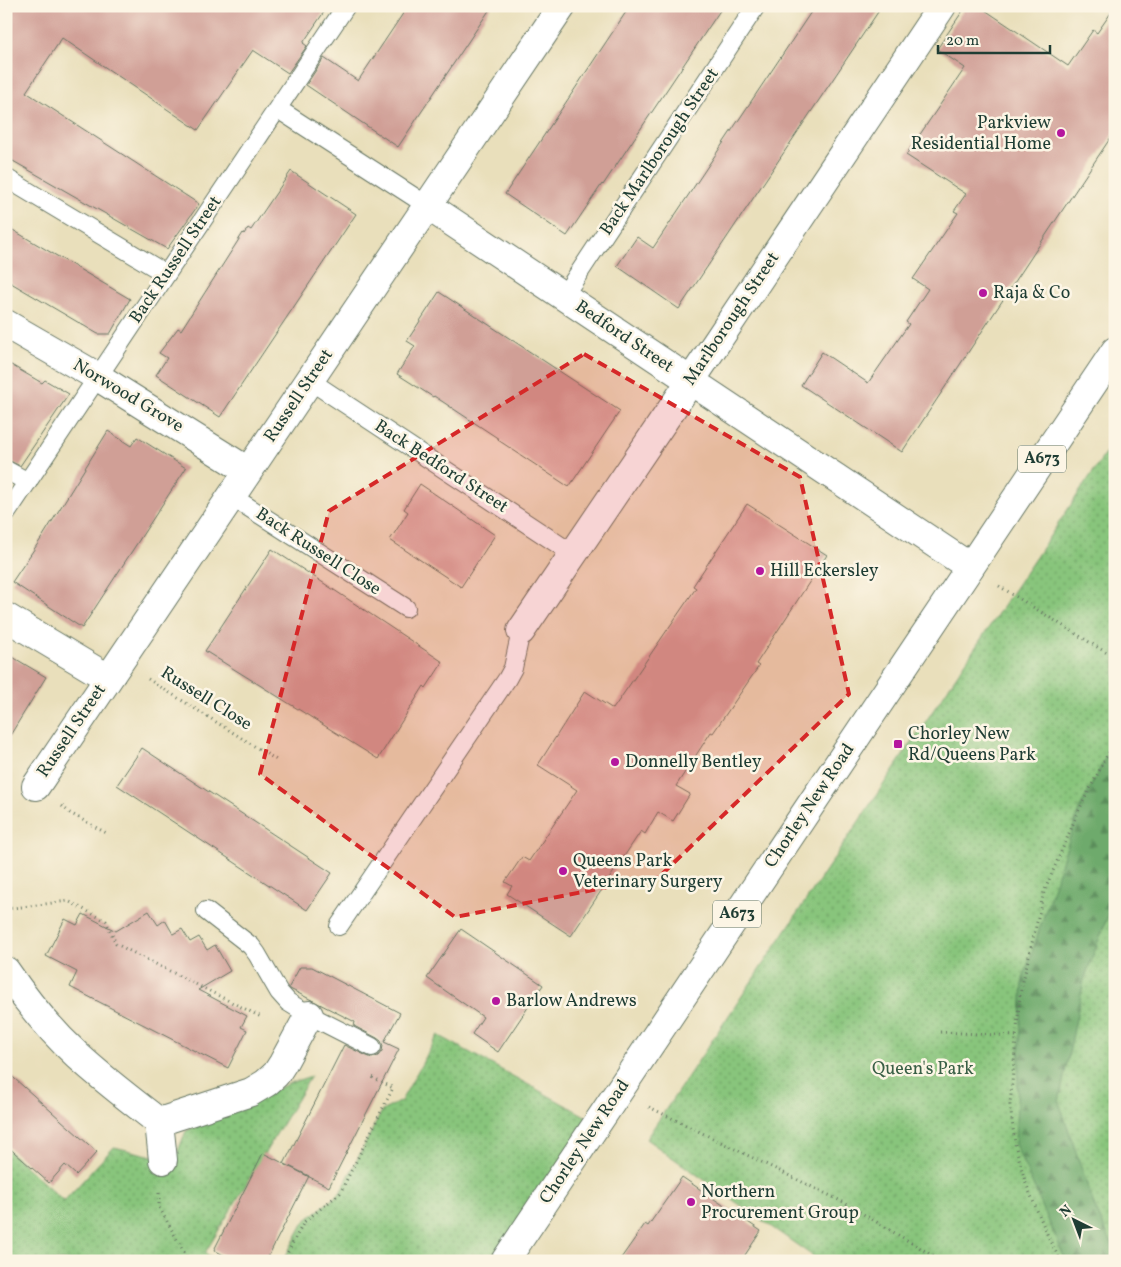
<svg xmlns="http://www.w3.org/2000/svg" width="1121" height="1267" viewBox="0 0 1121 1267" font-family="Vollkorn,serif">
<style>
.green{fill:url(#green-dots);stroke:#548158}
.forest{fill:url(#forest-firs);stroke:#467450}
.building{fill:#d09f96}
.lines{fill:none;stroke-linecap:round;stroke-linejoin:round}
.service-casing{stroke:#667663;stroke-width:20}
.minor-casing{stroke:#667663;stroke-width:30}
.primary-casing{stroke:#667663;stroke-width:30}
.path{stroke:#667663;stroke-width:3;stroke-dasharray:1 4;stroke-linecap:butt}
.service{stroke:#fff;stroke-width:18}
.minor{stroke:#fff;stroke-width:28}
.primary{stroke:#fff;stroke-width:28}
.marked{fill:#d62828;fill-opacity:0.2;stroke:#d62828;stroke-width:4;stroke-dasharray:10 6;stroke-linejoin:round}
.poi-dot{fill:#b5179e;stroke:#fcf5e5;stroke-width:2}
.labels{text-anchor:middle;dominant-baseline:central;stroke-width:5;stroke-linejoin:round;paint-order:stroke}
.shield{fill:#fcf5e5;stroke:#617469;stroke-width:1}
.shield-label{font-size:16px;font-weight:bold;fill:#1f3d34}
.poi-label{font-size:18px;fill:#1f3d34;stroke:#fcf5e5;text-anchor:start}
.street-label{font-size:18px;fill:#1f3d34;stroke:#fcf5e5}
.park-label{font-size:18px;fill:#395f46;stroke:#fcf5e5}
</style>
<defs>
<pattern id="green-dots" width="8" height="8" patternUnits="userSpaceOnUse" patternTransform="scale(1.25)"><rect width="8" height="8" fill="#88c57c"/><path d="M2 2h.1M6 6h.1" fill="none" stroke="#6fa166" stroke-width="1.8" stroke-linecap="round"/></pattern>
<pattern id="forest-firs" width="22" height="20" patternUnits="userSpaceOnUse" patternTransform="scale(1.25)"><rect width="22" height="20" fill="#6eaa6c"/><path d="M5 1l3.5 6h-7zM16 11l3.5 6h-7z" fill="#5a8c5a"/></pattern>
</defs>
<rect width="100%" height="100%" fill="#fcf5e5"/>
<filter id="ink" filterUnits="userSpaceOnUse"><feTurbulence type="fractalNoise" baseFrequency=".02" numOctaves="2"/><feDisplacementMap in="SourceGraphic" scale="10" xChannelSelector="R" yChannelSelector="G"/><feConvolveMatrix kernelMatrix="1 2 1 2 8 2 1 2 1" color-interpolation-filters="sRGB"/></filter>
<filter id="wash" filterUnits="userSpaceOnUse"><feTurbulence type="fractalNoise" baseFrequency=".0096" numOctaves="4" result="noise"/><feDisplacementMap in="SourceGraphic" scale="20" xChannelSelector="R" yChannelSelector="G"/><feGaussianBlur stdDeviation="1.12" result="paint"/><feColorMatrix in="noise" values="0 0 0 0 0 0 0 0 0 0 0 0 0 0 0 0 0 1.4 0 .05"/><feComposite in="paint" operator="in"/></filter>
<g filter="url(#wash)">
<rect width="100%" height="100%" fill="#e9dfbb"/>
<path class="green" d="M1115,439V1261H820L646,1139Z
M438,1035L598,1123L505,1261H283L304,1222L340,1193L382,1111L401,1101Z
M311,1076L205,1253L218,1261H6V1149L64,1201L114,1147L174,1161L186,1131L290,1083Z"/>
<path class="forest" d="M1115,744V896L1084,980L1059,1102L1095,1208L1115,1250V1261H1066L1015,1144L1023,979L1079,810L1112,745Z"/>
<g id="blocks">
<path class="building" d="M6,6H328L303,43L307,46L288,73L253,50L198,130L62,38L26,92L199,204L167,249L6,157Z
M408,6H492L398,147L306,85L324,58L358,81Z
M630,6H723L603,185L602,184L567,236L505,194Z
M815,6H882L679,309L617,266L637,237L653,248Z
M966,6H979L1068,66L1093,30L1097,33L1115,7V131L902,452L801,385L822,352L868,383L909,324L906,322L928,289L913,279L958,213L954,211L966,194L906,155L965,68L937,49Z
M291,171L356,214L220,417L156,375L167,358L159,353L178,328L181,330L243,233L244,234L248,228L251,230Z
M6,226L130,299L110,334H98L6,280Z
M439,292L620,411L569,487L498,440L499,439L434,396L433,397L397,374L415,346L407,341Z
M6,362L42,383L45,380L69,394L20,466L6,459Z
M108,431L131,446L137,437L186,468L82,628L12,582L43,536Z
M420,484L495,535L461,587L390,540L408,512L404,509Z
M747,504L827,555L756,664L759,666L713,733L711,732L676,786L690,794L673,821L658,812L645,834L641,831L571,936L507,894L512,886L505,882L522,857L529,861L577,790L538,765L585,691L613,709L696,588L693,586Z
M272,549L443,662L426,688L424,686L378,759L205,651Z
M6,653L46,677L6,742Z
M142,748L332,873L307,910L117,785Z
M149,911L158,925L165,920L173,934L182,929L190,942L199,937L207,950L215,945L230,971L198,990L247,1016L241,1027L247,1030L228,1068L70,987L77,972L46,956L65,919L77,925L83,914L116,931Z
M461,929L543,985L498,1052L472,1034L483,1017L427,978Z
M300,967H312L400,1013L384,1042L399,1049L329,1187L284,1164L344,1045L367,1056L372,1058L378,1056L382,1051L383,1046L381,1041L377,1038L354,1026L355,1022L290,989L289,987Z
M6,1071L97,1152L76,1175L65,1165L49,1183L6,1145Z
M263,1153L309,1176L266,1261H235L214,1250Z
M682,1177L761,1231L741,1261H619L645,1224L648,1226Z"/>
</g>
</g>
<g filter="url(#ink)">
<use href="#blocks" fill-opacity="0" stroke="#667663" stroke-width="1"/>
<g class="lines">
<g class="service-casing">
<path id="service" d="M278,109L428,206
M6,178L166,274
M563,297L756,6
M309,380L573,554
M6,470L28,482
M231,496L406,608
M6,514L346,6
M206,911L251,946L257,954L279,992L288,1002L309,1015L372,1047
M339,926L507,679L513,668L521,631"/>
</g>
<g class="minor-casing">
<path id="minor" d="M428,206L970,567
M6,324L98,377L248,471
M6,617L108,678
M521,631L690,382L942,6
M36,786L562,6
M6,971C27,1002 51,1031 78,1056C104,1080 132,1101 159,1122L163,1160
M159,1122L251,1092L266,1083L276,1074L283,1063L309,1015"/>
</g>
<g class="primary-casing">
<path id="primary" d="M505,1261L1115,351"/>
</g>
<path class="path" d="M999,586L1115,658
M148,679L278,761
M62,806L70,813L108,834
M6,909L68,901L106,921L116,944L261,1017
M940,1032L1016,1036
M649,1107L843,1202L942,1261
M159,1193V1207L189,1261
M283,1261L304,1222L340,1193L393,1088L370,1076
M1061,1261L1051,1243L1036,1208L1025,1181L1015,1144L1010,1105L1020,994L1044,892L1079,810L1115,740"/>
<use href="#service" class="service"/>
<use href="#minor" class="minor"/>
<use href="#primary" class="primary"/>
</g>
</g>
<path class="marked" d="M584,354L800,477L849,694L659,877L455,917L260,774L329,511Z"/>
<g class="poi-dot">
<circle cx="1061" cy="133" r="5"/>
<circle cx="983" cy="293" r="5"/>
<circle cx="760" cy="571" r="5"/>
<rect x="893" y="739" width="10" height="10" rx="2.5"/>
<circle cx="615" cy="762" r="5"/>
<circle cx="563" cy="871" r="5"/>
<circle cx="496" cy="1001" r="5"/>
<circle cx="691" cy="1202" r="5"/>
</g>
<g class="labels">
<g class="shield">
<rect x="1018" y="445.5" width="48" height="27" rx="4"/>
<rect x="713" y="900.5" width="48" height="27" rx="4"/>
</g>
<g class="shield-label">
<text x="1042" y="459">A673</text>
<text x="737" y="914">A673</text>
</g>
<g class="poi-label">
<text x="1051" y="123" text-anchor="end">Parkview<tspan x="1051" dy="21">Residential Home</tspan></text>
<text x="993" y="293">Raja &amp; Co</text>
<text x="770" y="571">Hill Eckersley</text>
<text x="908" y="734">Chorley New<tspan x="908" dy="21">Rd/Queens Park</tspan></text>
<text x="625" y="762">Donnelly Bentley</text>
<text x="573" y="861">Queens Park<tspan x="573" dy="21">Veterinary Surgery</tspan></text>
<text x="506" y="1001">Barlow Andrews</text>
<text x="701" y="1192">Northern<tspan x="701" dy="21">Procurement Group</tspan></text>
</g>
<g class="street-label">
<text transform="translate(660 152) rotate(-56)">Back Marlborough Street</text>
<text transform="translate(176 260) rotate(-56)">Back Russell Street</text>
<text transform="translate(732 319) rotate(-56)">Marlborough Street</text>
<text transform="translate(624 337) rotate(34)">Bedford Street</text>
<text transform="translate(128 396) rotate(31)">Norwood Grove</text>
<text transform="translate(299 396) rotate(-56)">Russell Street</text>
<text transform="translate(441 467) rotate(33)">Back Bedford Street</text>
<text transform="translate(318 552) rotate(33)">Back Russell Close</text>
<text transform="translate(206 699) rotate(32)">Russell Close</text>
<text transform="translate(72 731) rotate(-56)">Russell Street</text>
<text transform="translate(810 806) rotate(-56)">Chorley New Road</text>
<text transform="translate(585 1142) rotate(-56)">Chorley New Road</text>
</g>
<g class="park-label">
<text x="923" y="1069">Queen's Park</text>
</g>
</g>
<rect width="1121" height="1267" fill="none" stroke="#fcf5e5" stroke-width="25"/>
<g transform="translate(1074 1220) rotate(318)" stroke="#fcf5e5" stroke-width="4" paint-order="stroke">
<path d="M0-4L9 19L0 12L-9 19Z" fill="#1f3d34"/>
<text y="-8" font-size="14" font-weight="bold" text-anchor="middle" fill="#1f3d34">N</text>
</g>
<path d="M938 45v8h112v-8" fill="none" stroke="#1f3d34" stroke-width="2.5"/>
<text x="946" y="45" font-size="15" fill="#1f3d34" stroke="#fcf5e5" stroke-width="4" paint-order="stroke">20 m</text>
</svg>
